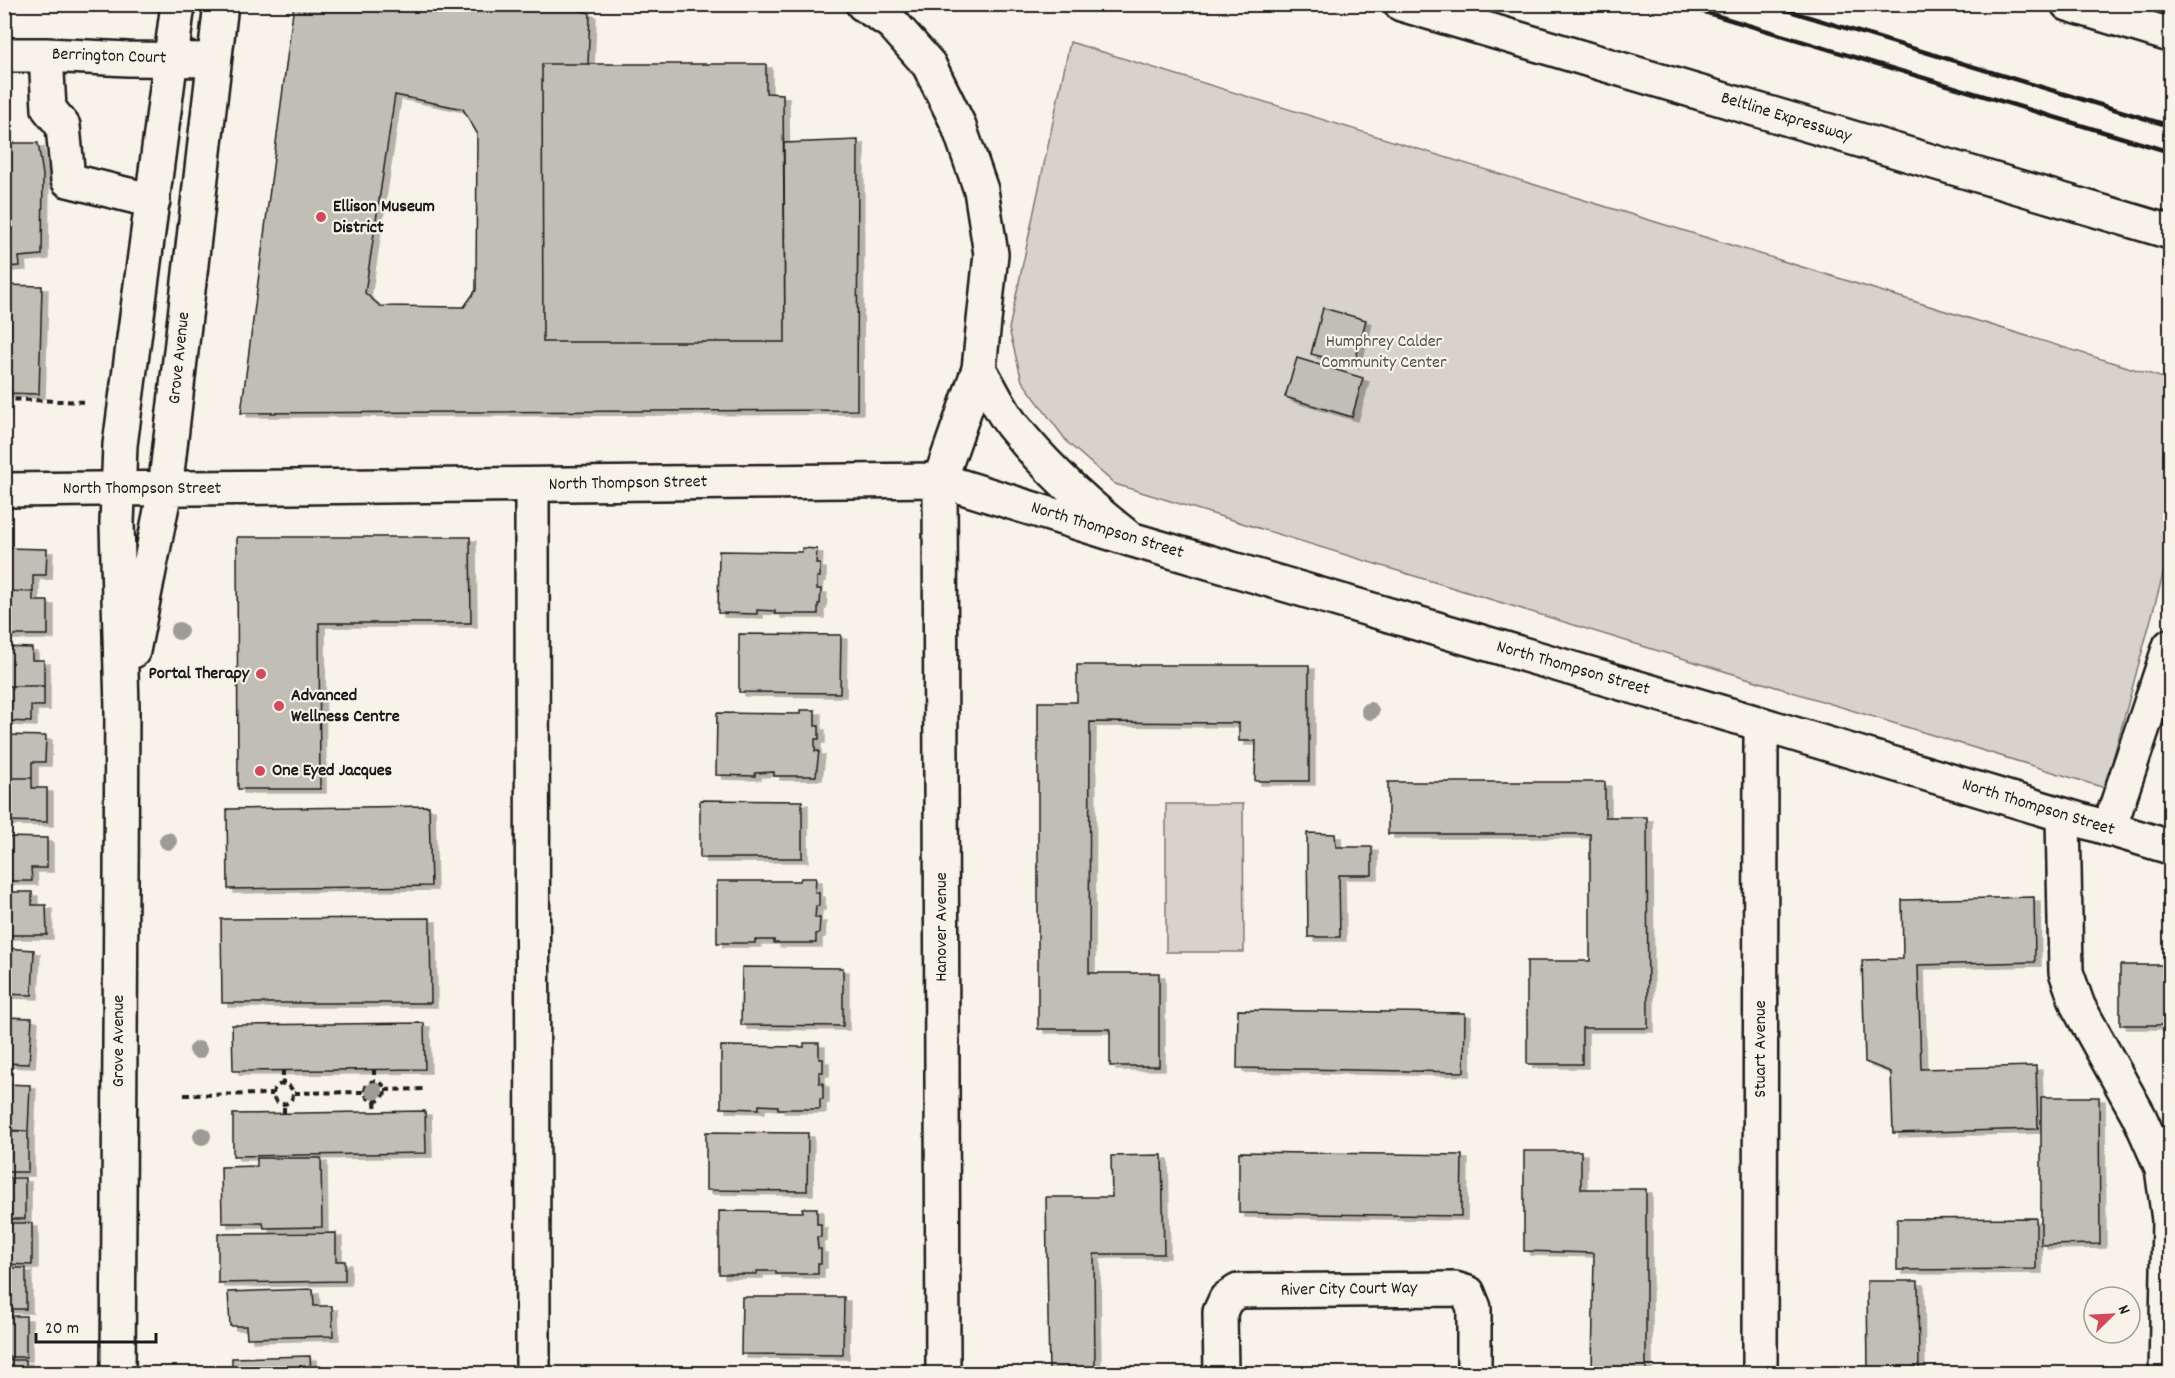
<svg xmlns="http://www.w3.org/2000/svg" width="2175" height="1378" viewBox="0 0 2175 1378" font-family="Dekko,sans-serif">
<style>
.green{fill:#d7d3cb;stroke:#7a7874;stroke-width:1.5}
.building{fill:#c0beb5;stroke:#1c1c1c;stroke-width:1.5;fill-rule:evenodd;filter:url(#shadow)}
.lines{fill:none;stroke-linecap:round;stroke-linejoin:round}
.minor-casing{stroke:#1c1c1c;stroke-width:38}
.major-casing{stroke:#1c1c1c;stroke-width:38}
.highway-casing{stroke:#1c1c1c;stroke-width:38}
.path{stroke:#1c1c1c;stroke-width:4;stroke-dasharray:6 4.5;stroke-linecap:butt}
.minor{stroke:#f7f3e8;stroke-width:33}
.major{stroke:#f7f3e8;stroke-width:33}
.highway{stroke:#f7f3e8;stroke-width:33}
.rail{stroke:#1c1c1c;stroke-width:4.5}
.tree{fill:#9d9b95}
.poi-dot{fill:#d1495b;stroke:#f7f3e8;stroke-width:2}
.labels{text-anchor:middle;dominant-baseline:central;stroke-width:4.5;stroke-linejoin:round;paint-order:stroke}
.street-label{font-size:18px;fill:#1c1c1c;stroke:#f7f3e8}
.poi-label{font-size:18px;font-weight:bold;fill:#1c1c1c;stroke:#f7f3e8;text-anchor:start}
.park-label{font-size:18px;fill:#545351;stroke:#f7f3e8}
</style>
<defs>
<filter id="shadow"><feDropShadow dx="6" dy="4" stdDeviation="0" flood-color="#0004"/></filter>
</defs>
<rect width="100%" height="100%" fill="#f7f3e8"/>
<filter id="ink" filterUnits="userSpaceOnUse"><feTurbulence type="fractalNoise" baseFrequency=".0167" numOctaves="2"/><feDisplacementMap in="SourceGraphic" scale="12" xChannelSelector="R" yChannelSelector="G"/><feConvolveMatrix kernelMatrix="1 2 1 2 8 2 1 2 1" color-interpolation-filters="sRGB"/></filter>
<g filter="url(#ink)">
<path class="green" d="M1070,42L2170,380V549L2105,788L1115,484L1068,443L1022,381L1009,329Z
M1166,804H1243L1244,952H1166Z"/>
<path class="building" d="M294,4H555L590,13L588,64H542L543,342H785L784,143L858,140L857,410L241,413ZM395,95L463,109L477,133L476,290L464,307L380,306L365,293Z
M542,64H766V93L783,94L785,342H543Z
M4,143H38L43,175L42,255L19,257L20,266L4,267Z
M4,285L42,286L39,394L4,393Z
M1323,308L1366,320L1354,365L1311,354Z
M1297,358L1363,378L1352,417L1285,397Z
M237,537H470L471,623H319L320,789H238Z
M4,548L47,549L46,575H33V592L4,591Z
M802,548L817,549L816,564H820V577H817V589H821L820,604H818V614H775V611L757,610V614L718,613L719,551L802,552Z
M4,591L33,592V601H48V635H4Z
M739,634L841,635L840,693L739,692Z
M4,647L32,648V660H44V686H4Z
M1077,665H1309V781H1255L1256,741H1239V723L1090,722L1089,973H1159V1066H1110V1029H1038V702H1077Z
M4,686H44V706H31V722L4,721Z
M800,710H815V726H819V739H815V751H819L816,776H774V772L755,773V776L716,775L717,713L800,714Z
M4,735L46,736L45,762H32V778H4Z
M4,778H32V788H47V822L4,821Z
M1388,782H1605V817H1647L1648,1028H1582V1064H1527V961H1590V834H1388Z
M700,800L802,801V858H700Z
M429,806L431,886L228,889L227,809Z
M1307,833L1335,834L1336,847H1372V875H1339L1340,937H1308Z
M4,837L47,838V868H31L32,881H4Z
M801,878H816L815,893H819V906H816L815,918H820L819,933L816,934V943H774V940H755V943H717V881H800Z
M4,892H32V905H46L47,935H4Z
M2034,897L2035,962L1918,965L1921,1069L2036,1066L2038,1129L1893,1133L1891,1072L1865,1062L1862,960L1903,959L1902,900Z
M430,918L431,1003H222L221,919Z
M4,948L34,950L32,995L4,994Z
M2120,965H2170V1025H2120Z
M742,967L843,968V1026L741,1025Z
M1238,1010L1465,1013L1464,1072L1237,1068Z
M4,1017L32,1018L29,1064L4,1063Z
M424,1023L425,1069L233,1071L232,1025Z
M804,1043H819V1059H823V1072H819V1083H823V1099H820V1109H778V1106L759,1105V1109L721,1108V1046L804,1047Z
M4,1084L30,1085L28,1131L4,1130Z
M2041,1097H2099L2100,1244L2041,1245Z
M425,1111L426,1153L233,1156V1114Z
M4,1131H28V1172H4Z
M706,1132L808,1133L807,1191L706,1190Z
M1524,1151H1581V1189H1646V1374H1592L1594,1253L1524,1251Z
M1239,1152L1462,1155L1461,1216L1239,1213Z
M1162,1155L1164,1254H1094L1095,1374H1049L1046,1197H1112L1111,1156Z
M257,1158H321L322,1227L264,1228L263,1223H222L221,1167L257,1166Z
M4,1178H25V1219H4Z
M802,1208H817V1224H821V1237H817L818,1249H821V1264H818V1274H776V1271H757V1274H719V1211L803,1212Z
M2036,1218V1269L1897,1270V1219Z
M4,1223H32V1265L4,1264Z
M336,1233V1261H345V1281L218,1283V1234Z
M4,1268H26V1309H4Z
M1867,1281H1918L1919,1374H1868Z
M313,1289L314,1306H332L333,1336L247,1338L246,1326H230L228,1292Z
M742,1297H844L843,1355L741,1354Z
M4,1316H26V1357H4Z
M310,1356L311,1374H232V1358Z
M4,1360H26V1374H4Z"/>
<g class="lines">
<g class="minor-casing">
<path id="minor" d="M4,55H46L128,59L214,60
M46,55L49,109L63,126L68,180L153,201
M940,480L943,1374
M532,485L533,1374
M2063,816L2066,972L2078,1006L2139,1116L2162,1168L2169,1220L2166,1374
M2109,829L2170,646
M1221,1374L1220,1312L1226,1299L1238,1291L1455,1289L1468,1293L1474,1308V1374
M1760,1374L1761,724"/>
</g>
<g class="major-casing">
<path id="major" d="M4,490L940,480L1130,539L1761,724L2170,847
M133,651L165,490L221,4
M118,1374L122,709L117,523L120,445L178,4"/>
</g>
<g class="highway-casing">
<path id="highway" d="M863,4L892,23L929,65L958,124L981,190L991,254L979,369L940,480
M1401,4L2170,232
M2068,4L2170,35
M979,369C990,387 999,408 1012,425C1046,468 1087,505 1130,539"/>
</g>
<path class="path" d="M4,399L87,402
M374,1069V1081
M283,1070V1084
M365 1091a10 10 0 1 1 20 0a10 10 0 1 1-20 0Z
M273 1094a10 10 0 1 1 20 0a10 10 0 1 1-20 0Z
M385,1090L426,1089
M294,1093L365,1092
M184,1095L273,1094
M375,1101L376,1112
M284,1113V1104"/>
<use href="#minor" class="minor"/>
<use href="#major" class="major"/>
<use href="#highway" class="highway"/>
<path class="rail" d="M1678,4L2170,152
M1766,4L2170,126"/>
</g>
<g class="tree">
<circle cx="179" cy="631" r="9"/>
<circle cx="1370" cy="711" r="9"/>
<circle cx="168" cy="841" r="9"/>
<circle cx="198" cy="1050" r="9"/>
<circle cx="374" cy="1091" r="9"/>
<circle cx="202" cy="1136" r="9"/>
</g>
</g>
<g class="poi-dot">
<circle cx="321" cy="217" r="6"/>
<circle cx="261" cy="674" r="6"/>
<circle cx="279" cy="706" r="6"/>
<circle cx="260" cy="771" r="6"/>
</g>
<g class="labels">
<g class="street-label">
<text transform="translate(109 57) rotate(2)">Berrington Court</text>
<text transform="translate(1786 118) rotate(17)">Beltline Expressway</text>
<text transform="translate(180 358) rotate(-84)">Grove Avenue</text>
<text transform="translate(628 484) rotate(-1)">North Thompson Street</text>
<text x="142" y="489">North Thompson Street</text>
<text transform="translate(1107 531) rotate(17)">North Thompson Street</text>
<text transform="translate(1573 669) rotate(16)">North Thompson Street</text>
<text transform="translate(2038 808) rotate(17)">North Thompson Street</text>
<text transform="translate(942 927) rotate(-90)">Hanover Avenue</text>
<text transform="translate(119 1041) rotate(-90)">Grove Avenue</text>
<text transform="translate(1761 1049) rotate(-90)">Stuart Avenue</text>
<text transform="translate(1349 1290) rotate(-1)">River City Court Way</text>
</g>
<g class="poi-label">
<text x="333" y="207">Ellison Museum<tspan x="333" dy="21">District</tspan></text>
<text x="249" y="674" text-anchor="end">Portal Therapy</text>
<text x="291" y="696">Advanced<tspan x="291" dy="21">Wellness Centre</tspan></text>
<text x="272" y="771">One Eyed Jacques</text>
</g>
<g class="park-label">
<text x="1384" y="342">Humphrey Calder<tspan x="1384" dy="21">Community Center</tspan></text>
</g>
</g>
<rect width="2175" height="1378" fill="none" stroke="#f7f3e8" stroke-width="24"/>
<rect x="12" y="12" width="2151" height="1354" fill="none" stroke="#1c1c1c" stroke-width="2" filter="url(#ink)"/>
<g transform="translate(2112 1315) rotate(66)"><circle r="28" fill="#f7f3e8" stroke="#9f9d96" stroke-width="1.5"/>
<path d="M0-4.5L10 22L0 15L-10 22Z" fill="#d1495b"/>
<text y="-9" font-size="16" font-weight="bold" text-anchor="middle" fill="#1c1c1c">N</text>
</g>
<path d="M36 1333v9h120v-9" fill="none" stroke="#1c1c1c" stroke-width="3"/>
<text x="45" y="1333" font-size="18" fill="#1c1c1c" stroke="#f7f3e8" stroke-width="4.5" paint-order="stroke">20 m</text>
</svg>
